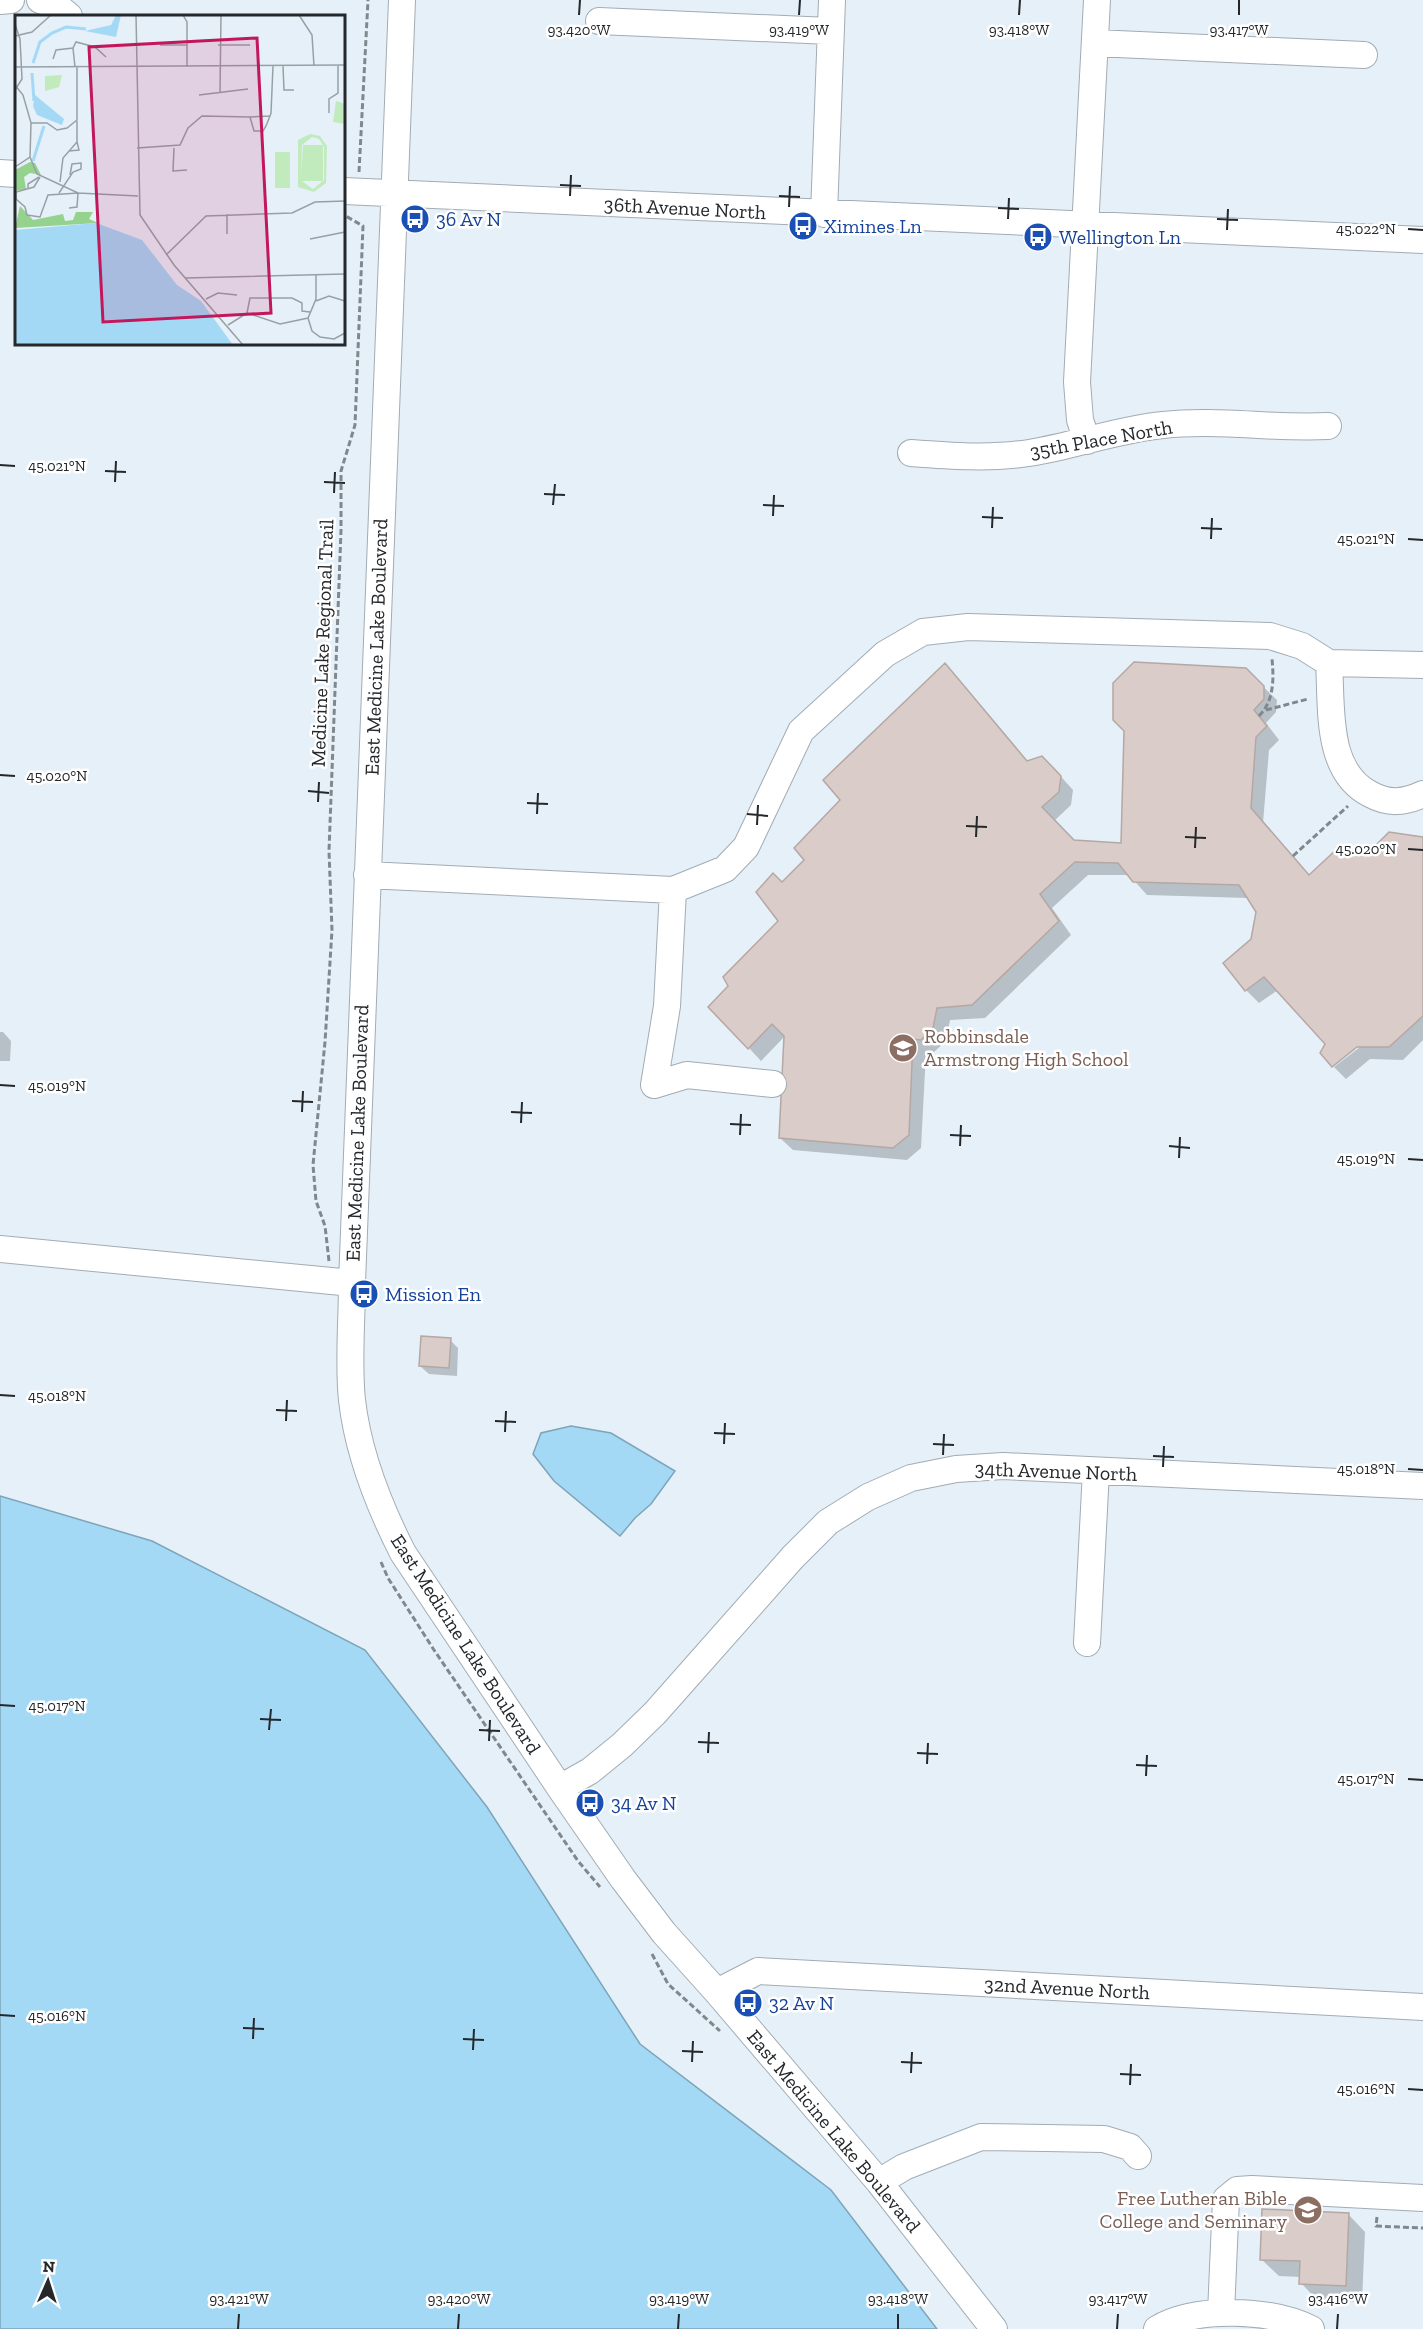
<svg xmlns="http://www.w3.org/2000/svg" width="1423" height="2329" viewBox="0 0 1423 2329" font-family="'Zilla Slab',serif">
<style>
.water{fill:#a4d9f6;stroke:#7ea4b9;stroke-width:1.5}
.shadow{fill:#0003}
.building{fill:#daccc8;stroke:#b5a7a4;stroke-width:1.5}
.lines{fill:none;stroke-linecap:round;stroke-linejoin:round}
.minor-casing{stroke:#a2acb4;stroke-width:28}
.path{stroke:#81888d;stroke-width:3;stroke-dasharray:6 3;stroke-linecap:butt}
.minor{stroke:#fff;stroke-width:26}
.ticks{fill:none;stroke:#24282b;stroke-width:2}
.labels{text-anchor:middle;dominant-baseline:central;stroke-width:5;stroke-linejoin:round;paint-order:stroke}
.street-label{font-size:20px;fill:#24282b;stroke:#fff}
.transit-label{font-size:20px;fill:#164399;stroke:#fff;text-anchor:start}
.education-label{font-size:20px;fill:#785e54;stroke:#fff;text-anchor:start}
.inset-river{fill:none;stroke:#a4d9f6;stroke-width:3}
.inset-road{fill:none;stroke:#98a0a6;stroke-width:1.5}
.view{fill:#c2185b;fill-opacity:0.15;stroke:#c2185b;stroke-width:3}
.inset-edge{fill:none;stroke:#24282b;stroke-width:3}
.ticks-label{font-size:15px;text-anchor:middle;fill:#24282b;stroke:#fff;stroke-width:5;stroke-linejoin:round;paint-order:stroke}
</style>
<rect width="100%" height="100%" fill="#e5f0f8"/>
<path class="water" d="M571,1426L611,1433L675,1471L651,1504L635,1518L620,1536L554,1481L533,1454L541,1433Z
M0,1496L152,1541L365,1650L487,1807L640,2044L831,2190L937,2329H0Z"/>
<path class="shadow" d="M945,665L1028,762L1055,770L1073,790L1071,805L1054,821L1074,841L1123,845L1246,670L1277,700L1276,712L1266,723L1279,740L1269,750L1263,823L1310,876L1369,854L1423,839V1040L1403,1060L1370,1059L1346,1079L1334,1067L1364,1044H1327L1278,990L1259,1003L1246,990L1257,912L1248,898L1147,895L1129,875H1088L1052,908L1071,935L985,1018L950,1020L946,1041L934,1052H926L921,1148L907,1160L793,1150L780,1138L786,1035L761,1061L749,1048L730,987L780,922L782,884L806,860L842,800Z
M0,1032H3L11,1041L10,1061H0Z
M450,1340L458,1348L457,1376L429,1374L420,1366Z
M1348,2214L1365,2232L1362,2302L1318,2301L1301,2283V2277L1279,2276L1261,2259Z"/>
<path class="building" d="M1134,662L1246,668L1264,686V699L1254,710L1267,726L1256,737L1251,808L1309,875L1339,847L1369,852L1389,832L1423,837V1016L1389,1047H1357L1332,1067L1320,1053L1325,1044L1264,977L1245,991L1223,963L1251,939L1256,912L1239,885L1133,882L1118,863L1075,862L1040,894L1059,921L972,1005L937,1008L933,1028L921,1040L913,1039L909,1135L893,1148L779,1138L784,1036L772,1024L748,1049L708,1007L728,986L723,977L778,921L756,892L773,873L782,882L804,860L794,848L840,800L823,780L945,663L1027,761L1042,756L1061,776L1059,792L1042,807L1074,840L1121,843L1124,731L1113,720V683Z
M421,1336L451,1338L449,1368L419,1366Z
M1262,2209L1349,2213L1346,2286L1299,2284L1300,2261L1260,2260Z"/>
<g class="lines">
<g class="minor-casing">
<path id="minor" d="M40,0L57,6L69,16
M402,0L352,1283C352,1320 348,1364 352,1400C358,1453 379,1506 403,1553L560,1788L623,1879L664,1933L717,1992L879,2182L994,2329
M0,1L11,0
M599,21L830,31
M1095,43L1364,55
M0,173L16,174
M344,191L1423,240
M824,214L832,0
M1087,441L1080,420L1077,382L1097,0
M911,453C950,456 990,459 1029,453C1074,446 1119,429 1163,425C1218,419 1273,429 1328,426
M1423,665L1329,663C1332,707 1325,771 1370,794C1388,804 1404,803 1423,794
M367,875L673,890L725,869L746,847L801,731L885,654L923,632L968,627L1270,636L1302,646L1329,663
M673,890L667,1006L654,1085L687,1075L773,1084
M0,1249L352,1283
M1087,1643L1096,1471
M560,1788L590,1771L622,1745L655,1713L793,1557L828,1522L868,1497L911,1478L956,1469L1003,1466L1423,1486
M717,1992L758,1971L1423,2007
M879,2182L904,2167L981,2137L1104,2139L1130,2147L1138,2156
M1221,2313L1226,2199L1237,2190L1252,2189L1423,2198
M1157,2329C1196,2306 1271,2309 1311,2329"/>
</g>
<path class="path" d="M359,172L368,0
M1266,710L1308,699
M1259,716C1274,701 1274,679 1272,659
M1293,856L1348,806
M329,1261L325,1226L316,1201L313,1165L325,1042L332,930L329,851L341,530V471L355,425L363,226L344,215
M381,1562L388,1578L434,1650L578,1861L600,1887
M652,1954L668,1984L720,2031
M1377,2217L1376,2226L1423,2228"/>
<use href="#minor" class="minor"/>
</g>
<path class="ticks" d="M579,15L580,0M799,15L800,0M1019,15L1020,0M1239,15V0M560,185L581,186M570,196L571,175M779,196L800,197M789,207L790,186M998,208L1019,209M1008,219L1009,198M1217,219L1238,220M1408,229L1423,230M1227,230L1228,209M0,465L15,466M105,471L126,472M115,482L116,461M324,482L345,483M334,493L335,472M544,494L565,495M553,505L555,484M763,505L784,506M773,516L774,495M982,517L1003,518M992,528L993,507M1201,528L1222,529M1211,539L1212,518M1408,539L1423,540M0,775L15,776M308,791L329,793M318,802L319,782M527,803L548,804M537,814L538,793M747,814L768,816M757,825L758,805M966,826L987,827M976,837L977,816M1185,837L1206,838M1195,848L1196,827M1408,849L1423,850M0,1085L15,1086M292,1101L313,1102M302,1112L303,1091M511,1112L532,1113M521,1123L522,1102M730,1124L751,1125M740,1135L741,1114M950,1135L971,1136M960,1146L961,1125M1169,1146L1190,1148M1179,1158L1180,1137M1408,1159L1423,1160M0,1395L15,1396M276,1410L297,1411M286,1421L287,1400M495,1421L516,1422M505,1432L506,1411M714,1433L735,1434M724,1444L725,1423M933,1444L954,1445M943,1455L944,1434M1153,1456L1174,1457M1163,1467L1164,1446M1408,1469L1423,1470M0,1705L15,1706M260,1719L281,1720M269,1730L271,1709M479,1730L500,1731M489,1741L490,1720M698,1742L719,1743M708,1753L709,1732M917,1753L938,1754M927,1764L928,1743M1136,1765L1157,1766M1146,1776L1147,1755M1408,1779L1423,1780M0,2015L15,2016M243,2028L264,2029M253,2039L254,2018M463,2039L484,2040M473,2050L474,2029M682,2051L703,2052M692,2062L693,2041M901,2062L922,2063M911,2073L912,2052M1120,2074L1141,2075M1130,2085L1131,2064M1408,2089L1423,2090M238,2329L239,2314M458,2329L459,2314M678,2329L679,2314M898,2329V2314M1117,2329L1118,2314M1337,2329L1338,2314"/>
<defs>
<g id="bus-disc" transform="scale(1.5)"><circle r="9.5" fill="#1a4fb4" stroke="#fff"/><path d="M-5-6H5V4H4V6H2V4H-2V6H-4V4H-5ZM-3.5-4V0h7V-4ZM-3.5 1.2v1.5H-2V1.2ZM2 1.2v1.5H3.5V1.2Z" fill="#fff"/></g>
<g id="school-disc" transform="scale(1.5)"><circle r="9.5" fill="#8d6e63" stroke="#fff"/><path d="M0-5L7-2L0 1L-7-2ZM-4 1L0 2.5L4 1V4Q0 6-4 4Z" fill="#fff"/></g>
<g id="university-disc" transform="scale(1.5)"><circle r="9.5" fill="#8d6e63" stroke="#fff"/><path d="M0-5L7-2L0 1L-7-2ZM-4 1L0 2.5L4 1V4Q0 6-4 4Z" fill="#fff"/></g>
</defs>
<g fill-rule="evenodd">
<use href="#bus-disc" x="415" y="219"/>
<use href="#bus-disc" x="803" y="226"/>
<use href="#bus-disc" x="1038" y="237"/>
<use href="#school-disc" x="903" y="1048"/>
<use href="#bus-disc" x="364" y="1294"/>
<use href="#bus-disc" x="590" y="1803"/>
<use href="#bus-disc" x="748" y="2003"/>
<use href="#university-disc" x="1308" y="2210"/>
</g>
<g class="labels">
<g class="street-label">
<text transform="translate(685 208) rotate(3)">36th Avenue North</text>
<text transform="translate(1101 439) rotate(-10)">35th Place North</text>
<text transform="translate(322 643) rotate(-88)">Medicine Lake Regional Trail</text>
<text transform="translate(376 647) rotate(-88)">East Medicine Lake Boulevard</text>
<text transform="translate(357 1133) rotate(-88)">East Medicine Lake Boulevard</text>
<text transform="translate(1056 1471) rotate(2)">34th Avenue North</text>
<text transform="translate(466 1644) rotate(57)">East Medicine Lake Boulevard</text>
<text transform="translate(1067 1988) rotate(3)">32nd Avenue North</text>
<text transform="translate(834 2131) rotate(50)">East Medicine Lake Boulevard</text>
</g>
<g class="transit-label">
<text x="436" y="219">36 Av N</text>
<text x="824" y="226">Ximines Ln</text>
<text x="1059" y="237">Wellington Ln</text>
<text x="385" y="1294">Mission En</text>
<text x="611" y="1803">34 Av N</text>
<text x="769" y="2003">32 Av N</text>
</g>
<g class="education-label">
<text x="924" y="1036">Robbinsdale<tspan x="924" dy="23">Armstrong High School</tspan></text>
<text x="1287" y="2198" text-anchor="end">Free Lutheran Bible<tspan x="1287" dy="23">College and Seminary</tspan></text>
</g>
</g>
<g transform="translate(15 15)">
<rect width="330" height="330" fill="#e5f0f8"/>
<path d="M47,60L44,72L30,76V61ZM321,86L330,89V109L318,107ZM295,119L305,121L312,131L311,168L299,177L283,172V125ZM297,122L304,124L309,132V165L298,174L287,166H308V130H288L286,164L287,130ZM260,137H275V173H260Z" fill="#c1ebbc" fill-rule="evenodd"/>
<path d="M15,147L20,148L26,160L15,158L9,162L11,174L0,176V155ZM5,191L18,205L48,199L50,206L58,205L61,197H78L74,204L83,208L0,213Z" fill="#94d28d"/>
<path d="M101,0H106L101,22L70,16L96,10ZM20,80L49,104L47,110L22,100L18,91ZM81,208L127,225L162,270L186,286L218,330H0V215Z" fill="#a4d9f6"/>
<path class="inset-river" d="M18,48L25,27L37,18L51,12L71,14M17,58L19,86M18,146L29,111"/>
<path class="inset-road" d="M121,0L125,200L159,250L228,330M168,0L172,7V52M284,0L297,20L299,51M0,9L5,24L7,64L0,75M0,21L17,17L36,0M145,30H172M203,30H235M58,33L60,52M38,44L41,35L58,33L61,27L80,32L91,42M268,51L269,75H279M0,52L330,50M0,70L8,80L16,108H32L42,115L52,113L62,105V52M205,77L206,0M184,80L233,74M314,98V84L323,78V50M255,101L235,102L239,116H248L251,111L255,101L256,98L258,51M122,133L165,130L173,113L187,101L235,102M159,133L158,156L172,155M54,136L64,135L62,127M15,142L22,159L63,178L123,181M0,152L15,142L16,108M25,162L19,172L1,177V184L10,192L12,200L25,202L33,180L63,178L62,192L54,193M45,167L48,143L62,127V106M13,174V169L24,162M44,178L58,157L66,154V148L57,149L55,160M212,199V219M295,224L330,217M151,240L191,201L277,198L300,187L330,186M171,263L330,259M191,284L203,278L222,280M301,286L314,281L330,286M232,298L235,283H277L287,288V296L295,297M293,303L297,316L305,322L319,324L330,318M213,310L232,298L265,309L293,303L301,284V260"/>
<path class="view" d="M242,23L256,298L88,307L74,32Z"/>
<rect width="330" height="330" class="inset-edge"/>
</g>
<g class="ticks-label">
<text x="579" y="35">93.420°W</text>
<text x="799" y="35">93.419°W</text>
<text x="1019" y="35">93.418°W</text>
<text x="1239" y="35">93.417°W</text>
<text x="1366" y="234">45.022°N</text>
<text x="57" y="471">45.021°N</text>
<text x="1366" y="544">45.021°N</text>
<text x="57" y="781">45.020°N</text>
<text x="1366" y="854">45.020°N</text>
<text x="57" y="1091">45.019°N</text>
<text x="1366" y="1164">45.019°N</text>
<text x="57" y="1401">45.018°N</text>
<text x="1366" y="1474">45.018°N</text>
<text x="57" y="1711">45.017°N</text>
<text x="1366" y="1784">45.017°N</text>
<text x="57" y="2021">45.016°N</text>
<text x="1366" y="2094">45.016°N</text>
<text x="239" y="2304">93.421°W</text>
<text x="459" y="2304">93.420°W</text>
<text x="679" y="2304">93.419°W</text>
<text x="898" y="2304">93.418°W</text>
<text x="1118" y="2304">93.417°W</text>
<text x="1338" y="2304">93.416°W</text>
</g>
<g transform="translate(48 2281) rotate(3)" stroke="#ffffff" stroke-width="4.5" paint-order="stroke">
<path d="M0-4.5L10 22L0 15L-10 22Z" fill="#24282b"/>
<text y="-9" font-size="16" font-weight="bold" text-anchor="middle" fill="#24282b">N</text>
</g>
</svg>
